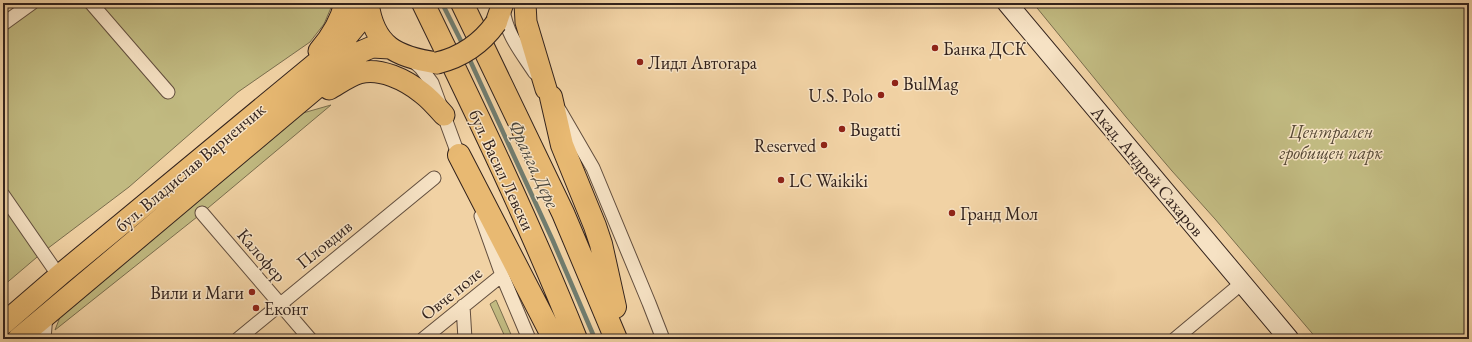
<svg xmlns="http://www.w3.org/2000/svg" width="1472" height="342" viewBox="0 0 1472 342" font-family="'EB Garamond',serif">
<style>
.green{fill:#c1ba81;stroke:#7a6e4e}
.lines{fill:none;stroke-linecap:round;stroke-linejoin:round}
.stream{stroke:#717c6e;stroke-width:4.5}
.street-casing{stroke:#624e3e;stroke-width:15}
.secondary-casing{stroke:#32221c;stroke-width:21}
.primary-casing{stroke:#32221c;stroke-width:23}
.highway-casing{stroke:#32221c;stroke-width:24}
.street{stroke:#f6e2c4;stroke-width:13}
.secondary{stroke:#f6e2c4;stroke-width:19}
.primary{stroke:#e8b972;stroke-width:21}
.highway{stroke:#e8b972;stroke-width:22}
.primary-bridge-casing{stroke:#32221c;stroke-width:23;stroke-linecap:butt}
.primary-bridge{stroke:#e8b972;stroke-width:21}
.poi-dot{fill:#8f2418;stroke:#f6e2c4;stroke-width:1.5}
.labels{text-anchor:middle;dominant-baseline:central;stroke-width:3;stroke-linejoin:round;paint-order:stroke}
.poi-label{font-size:18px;fill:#32221c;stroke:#f6e2c4;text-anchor:start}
.park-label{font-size:18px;font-style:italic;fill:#564835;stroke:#f6e2c4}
.street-label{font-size:18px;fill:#32221c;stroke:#f6e2c4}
.water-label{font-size:19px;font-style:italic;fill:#4c483e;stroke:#f6e2c4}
</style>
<rect width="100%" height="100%" fill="#f1d2a4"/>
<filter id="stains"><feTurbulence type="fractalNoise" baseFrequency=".005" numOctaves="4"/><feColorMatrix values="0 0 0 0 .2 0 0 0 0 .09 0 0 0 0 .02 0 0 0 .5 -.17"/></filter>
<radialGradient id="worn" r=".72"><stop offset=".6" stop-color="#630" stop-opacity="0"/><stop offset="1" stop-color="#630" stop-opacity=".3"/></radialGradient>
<path class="green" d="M32,3H333L324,24L310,42L238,92L129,187L43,252L3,286V24Z
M1033,3H1469V339H1317L1215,219L1172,171L1126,117Z
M331,105L202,213L55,330L65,304L296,115Z
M496,300L513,339H506L490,304Z"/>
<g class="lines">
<path class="stream" d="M442,3L464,47
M468,56L553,241L595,339"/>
<g class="street-casing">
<path id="street" d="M91,3L168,92
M503,9C506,34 522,53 535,73
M3,24L32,3
M412,60L421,68L432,83L461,162
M560,111L593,168L649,303L663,339
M3,195L59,276
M202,213L310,339
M481,216L502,275L529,339
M463,306L465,339
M44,339L46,315
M238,339L434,178
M423,339L502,275
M1175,339L1242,283"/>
</g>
<g class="secondary-casing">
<path id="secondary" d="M1007,3L1289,339"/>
</g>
<g class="primary-casing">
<path id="primary" d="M368,3C374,47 397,57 437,63
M525,3L526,22L546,89
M496,23L503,3
M319,51C331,37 341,21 345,3
M329,89C338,84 349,76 359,73C380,67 406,80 422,93C430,99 437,107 444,115
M3,324L61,274L344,40L359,22L367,3
M18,339L358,53L372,47L390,48"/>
</g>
<g class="highway-casing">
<path id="highway" d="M423,3C477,114 530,224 576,339
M462,3L563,213L616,339
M551,97L562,145L595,226L601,244L615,307
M459,155L554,339"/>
</g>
<use href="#street" class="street"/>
<use href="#secondary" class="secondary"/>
<use href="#primary" class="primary"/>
<use href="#highway" class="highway"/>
<g class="primary-bridge-casing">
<path id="primary-bridge" d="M437,63C462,57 481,44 496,23"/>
</g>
<use href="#primary-bridge" class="primary-bridge"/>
</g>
<g class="poi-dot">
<circle cx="935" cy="48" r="4"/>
<circle cx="640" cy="62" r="4"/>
<circle cx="895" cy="83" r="4"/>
<circle cx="881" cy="95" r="4"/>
<circle cx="842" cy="129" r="4"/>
<circle cx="824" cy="145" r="4"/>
<circle cx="781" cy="180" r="4"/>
<circle cx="952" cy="213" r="4"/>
<circle cx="252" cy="292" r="4"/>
<circle cx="256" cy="308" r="4"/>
</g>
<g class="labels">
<g class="poi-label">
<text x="943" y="48">Банка ДСК</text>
<text x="648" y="62">Лидл Автогара</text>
<text x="903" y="83">BulMag</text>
<text x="873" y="95" text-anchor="end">U.S. Polo</text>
<text x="850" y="129">Bugatti</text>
<text x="816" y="145" text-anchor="end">Reserved</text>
<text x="789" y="180">LC Waikiki</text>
<text x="960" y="213">Гранд Мол</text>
<text x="244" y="292" text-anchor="end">Вили и Маги</text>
<text x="264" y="308">Еконт</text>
</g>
<g class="park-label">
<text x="1331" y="131">Централен<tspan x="1331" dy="21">гробищен парк</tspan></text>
</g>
<g class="street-label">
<text transform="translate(190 167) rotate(-40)">бул. Владислав Варненчик</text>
<text transform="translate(502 170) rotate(65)">бул. Васил Левски</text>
<text transform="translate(1148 171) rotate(50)">Акад. Андрей Сахаров</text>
<text transform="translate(324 244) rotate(-39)">Пловдив</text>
<text transform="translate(262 255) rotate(49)">Калофер</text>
<text transform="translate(451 293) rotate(-39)">Овче поле</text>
</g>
<g class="water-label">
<text transform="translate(534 164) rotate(65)">Франга Дере</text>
</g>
</g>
<rect width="1472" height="342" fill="none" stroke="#f1d2a4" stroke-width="16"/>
<rect x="4" y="4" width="1464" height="334" fill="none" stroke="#32221c" stroke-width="2"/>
<rect x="8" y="8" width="1456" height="326" fill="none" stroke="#32221c"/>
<rect width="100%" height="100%" filter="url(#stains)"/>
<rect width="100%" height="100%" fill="url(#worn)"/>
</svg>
